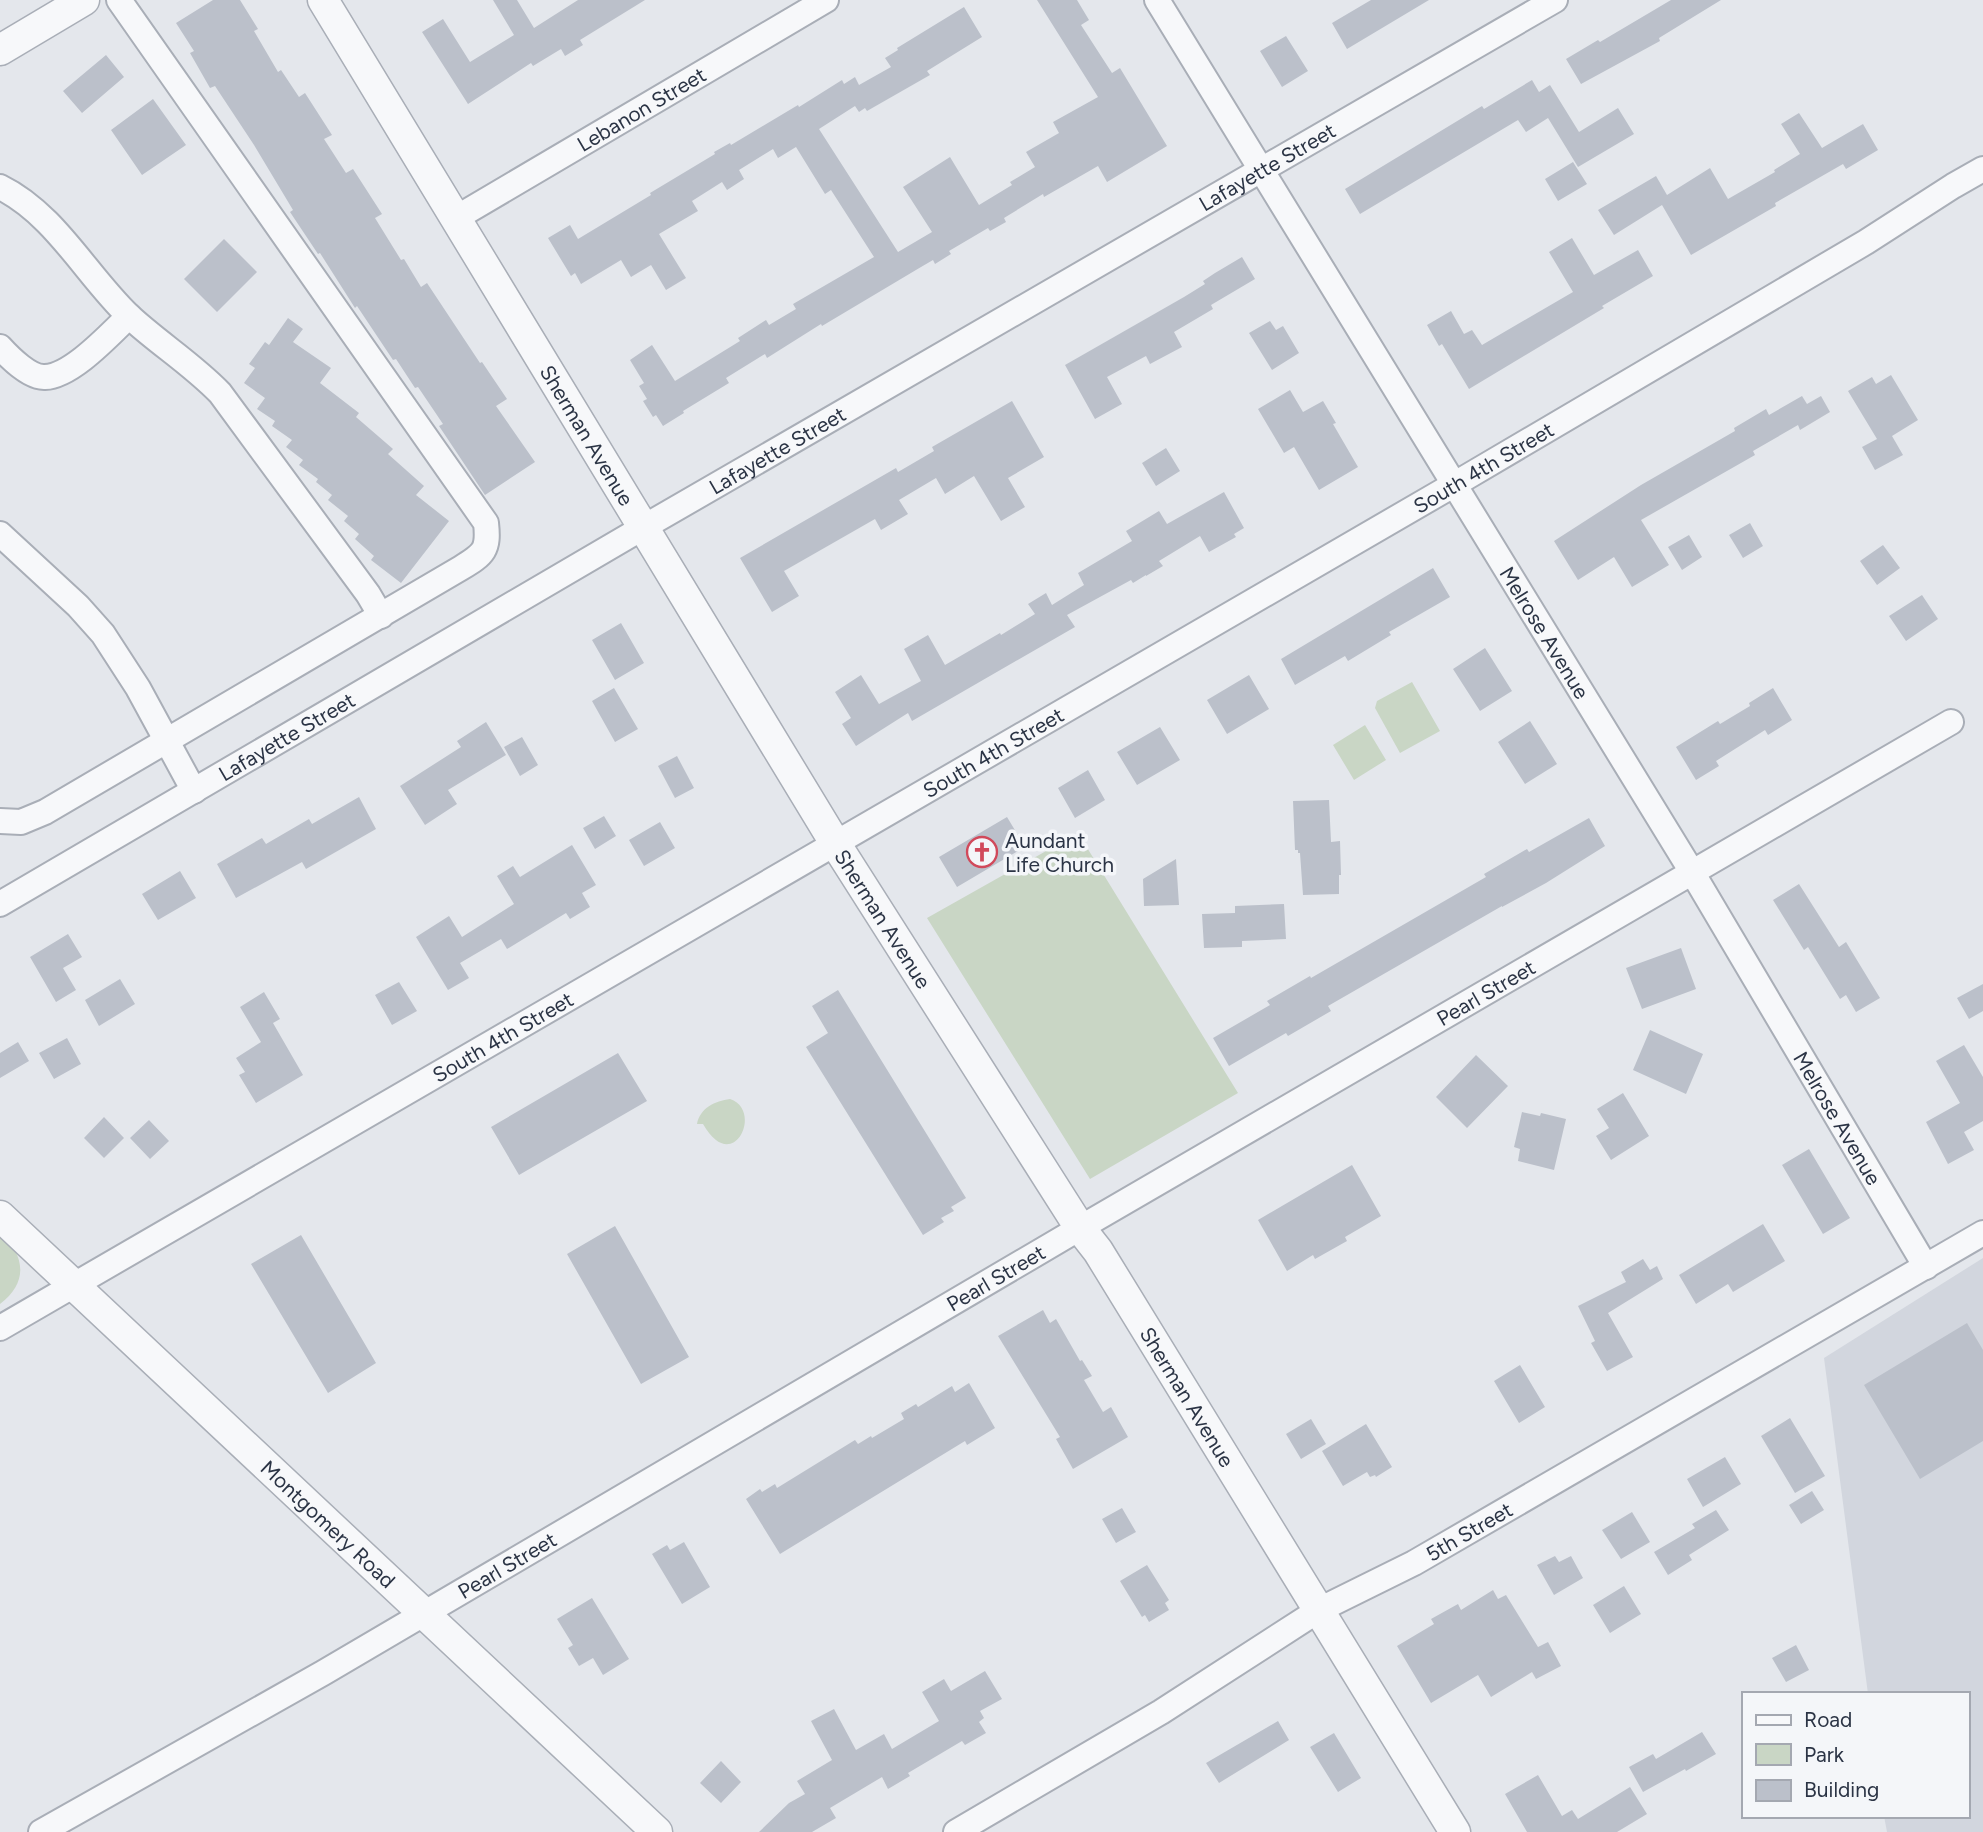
<svg xmlns="http://www.w3.org/2000/svg" width="1983" height="1832" viewBox="0 0 1983 1832" font-family="Figtree,sans-serif">
<style>
.built{fill:#d2d6de}
.green{fill:#c9d6c5}
.building{fill:#bbc0ca}
.lines{fill:none;stroke-linecap:round;stroke-linejoin:round}
.minor-casing{stroke:#a9aeb7;stroke-width:28}
.tertiary-casing{stroke:#a9aeb7;stroke-width:33}
.minor{stroke:#f7f8fa;stroke-width:24}
.tertiary{stroke:#f7f8fa;stroke-width:30}
.labels{text-anchor:middle;dominant-baseline:central;stroke-width:7;stroke-linejoin:round;paint-order:stroke}
.street-label{font-size:21px;fill:#2b3445;stroke:#f4f6f9}
.poi-label{font-size:21px;fill:#2b3445;stroke:#f4f6f9;text-anchor:start}
</style>
<rect width="100%" height="100%" fill="#e4e7ec"/>
<path class="built" d="M1983,1258V1832H1887L1884,1816H1967V1694H1868L1824,1358Z"/>
<path class="green" d="M1412,682L1440,731L1400,753L1375,708L1377,701Z
M1365,725L1386,760L1354,780L1333,745Z
M1078,833L1238,1093L1090,1179L927,918Z
M730,1099C764,1110 733,1177 703,1124H697C700,1108 715,1101 730,1099Z
M0,1232C25,1255 29,1282 0,1304Z"/>
<path class="building" d="M213,0H240L258,29L254,31L278,72L281,70L299,97L305,93L332,135L324,139L346,173L353,169L382,214L375,218L401,260L404,259L421,287L427,283L480,363L482,362L507,399L496,406L535,462L485,495L439,426L443,424L418,387L415,388L396,359L393,360L357,306L355,308L320,253L318,254L290,212L293,210L254,145L215,86L210,88L190,53L194,51L176,23Z
M493,0H517L534,28L578,0H645L580,40L583,45L565,56L561,49L533,66L531,63L468,104L422,32L443,19L470,62L514,35Z
M1037,0H1077L1089,20L1081,25L1112,73L1120,68L1167,146L1107,182L1098,166L1044,197L1043,194L1004,218L1006,222L990,231L988,228L949,251L951,254L935,264L933,260L921,267L822,326L821,324L767,358L765,354L726,378L729,383L683,411L684,413L663,426L656,415L653,417L643,401L647,399L639,386L644,383L630,360L652,345L675,381L740,341L738,338L766,320L769,325L796,309L793,304L874,257L831,190L825,194L796,147L778,158L773,149L739,170L744,179L727,190L722,182L692,201L698,211L659,234L686,278L666,290L651,265L631,277L621,260L581,284L575,273L571,276L548,238L570,225L578,239L651,195L650,193L715,154L714,152L730,143L731,145L798,105L799,107L842,80L844,84L855,77L859,85L891,67L885,58L898,50L897,48L964,7L982,37L927,71L930,75L867,111L865,108L859,112L855,106L819,129L898,252L932,232L903,187L950,157L979,205L1012,185L1010,182L1035,167L1026,152L1059,133L1053,122L1098,97Z
M1371,0H1429L1347,49L1332,23Z
M1671,0H1721L1659,38L1660,41L1581,84L1566,59L1598,40L1600,42Z
M1286,36L1308,71L1282,87L1260,51Z
M106,55L124,77L82,113L63,91Z
M1532,80L1539,92L1550,85L1579,132L1618,108L1634,134L1578,167L1548,118L1526,132L1518,120L1360,214L1345,189L1482,106L1484,109Z
M153,99L186,145L142,175L111,130Z
M1799,113L1822,148L1863,124L1878,150L1846,169L1843,164L1775,203L1776,206L1691,255L1662,205L1614,235L1598,210L1656,176L1667,195L1710,168L1728,199L1775,172L1774,170L1800,154L1781,124Z
M1573,162L1587,184L1558,201L1545,179Z
M1572,238L1594,275L1638,250L1653,276L1602,306L1604,308L1469,389L1442,344L1439,346L1427,325L1451,311L1464,334L1472,330L1482,345L1573,292L1549,252Z
M224,239L257,272L217,312L184,279Z
M1242,257L1255,279L1211,305L1213,309L1174,332L1182,347L1150,364L1146,356L1107,377L1122,404L1095,419L1065,365L1184,297L1205,284L1203,281L1215,273Z
M288,318L303,329L293,342L331,368L320,383L359,413L356,417L393,449L388,454L424,486L416,495L449,521L401,583L371,560L374,556L355,539L359,534L344,521L348,516L328,500L332,495L316,482L318,479L299,465L303,460L286,447L292,440L272,426L275,421L257,409L265,398L244,383L255,368L249,364L265,342L269,345Z
M1270,321L1276,330L1283,326L1299,353L1272,370L1249,333Z
M1891,375L1918,420L1892,436L1903,455L1875,470L1862,447L1877,439L1848,391L1872,377L1876,384Z
M1290,390L1303,412L1323,401L1336,423L1333,424L1358,467L1319,490L1294,447L1284,453L1258,409Z
M1802,396L1807,404L1821,396L1830,412L1800,430L1798,425L1753,451L1755,455L1641,520L1669,565L1632,587L1614,557L1578,580L1554,541L1641,485L1735,431L1734,428L1766,409L1769,415Z
M1012,401L1044,457L1008,478L1025,507L1001,521L974,476L945,494L936,478L899,500L908,514L881,530L875,519L784,571L799,596L772,612L740,558L896,468L898,472L934,451L932,447Z
M1166,448L1180,471L1156,486L1142,463Z
M1224,492L1244,528L1234,534L1236,537L1209,552L1200,536L1159,561L1163,566L1146,576V575L1133,583L1131,580L1067,615L1075,627L912,721L908,713L856,746L842,724L851,718L835,692L861,675L879,704L921,681L904,649L928,635L945,665L1000,633L1001,635L1035,614L1028,604L1046,593L1052,605L1084,585L1078,573L1132,541L1126,531L1159,511L1167,524Z
M1750,523L1763,546L1743,558L1729,535Z
M1689,535L1702,557L1682,570L1668,547Z
M1883,545L1900,568L1877,585L1860,561Z
M1433,568L1450,597L1389,632L1391,635L1348,661L1345,656L1295,685L1281,659Z
M1922,595L1938,619L1906,641L1889,616Z
M621,623L644,663L615,680L592,640Z
M1485,648L1512,691L1480,711L1453,669Z
M1249,675L1269,709L1227,734L1207,700Z
M614,688L638,729L615,742L592,701Z
M1773,688L1792,720L1768,735L1765,730L1716,761L1719,766L1696,780L1676,747L1718,721L1720,724L1750,706L1749,703Z
M1530,721L1557,764L1525,784L1498,742Z
M486,722L506,755L448,790L457,804L425,825L400,786L461,747L457,741Z
M1160,727L1180,760L1137,785L1117,752Z
M522,737L538,765L520,776L504,747Z
M677,756L694,788L675,798L658,766Z
M1088,770L1105,800L1075,818L1058,788Z
M359,797L376,829L306,869L302,862L236,898L217,864L262,838L266,844L309,819L312,824Z
M1329,800L1331,842L1340,841L1341,875H1339V894L1303,895L1300,853H1298V850H1295L1293,801Z
M604,816L616,836L595,849L583,828Z
M1007,817L1025,847L957,887L939,857Z
M1589,818L1605,846L1546,883L1502,907V906L1328,1006L1331,1011L1288,1036L1286,1033L1229,1066L1213,1038L1270,1005L1267,1001L1310,976L1311,978L1486,877L1484,874L1527,849L1529,852Z
M660,822L675,848L644,866L629,840Z
M572,845L596,885L582,893L590,907L570,919L566,913L507,949L501,939L460,963L469,978L448,990L416,937L449,916L462,937L514,904L497,876L513,866L520,877Z
M1176,859L1179,905L1144,906L1143,879Z
M180,871L196,898L158,920L142,894Z
M1799,884L1839,947L1846,942L1880,998L1856,1012L1846,995L1840,999L1808,947L1804,950L1773,900Z
M1284,904L1286,939L1242,941V947L1204,948L1202,914L1235,913V906Z
M68,934L82,957L63,968L76,990L56,1002L30,957Z
M1681,948L1696,989L1642,1009L1626,968Z
M120,979L135,1004L99,1026L85,1000Z
M399,982L417,1011L392,1025L375,995Z
M1983,984V1011L1969,1019L1957,998Z
M838,990L966,1198L951,1207L954,1211L941,1218L944,1222L923,1235L806,1047L828,1033L812,1006Z
M264,992L280,1019L273,1023L303,1075L256,1103L239,1075L245,1072L236,1058L261,1042L240,1007Z
M1650,1030L1703,1054L1686,1094L1633,1070Z
M67,1038L81,1064L54,1079L39,1053Z
M18,1042L29,1061L0,1078V1053Z
M1964,1045L1983,1077V1121L1964,1132L1974,1150L1948,1164L1926,1122L1960,1103L1936,1061Z
M618,1053L647,1101L519,1175L491,1127Z
M1476,1055L1508,1086L1467,1128L1436,1097Z
M1623,1093L1649,1136L1611,1160L1596,1136L1609,1128L1597,1109Z
M1522,1112L1540,1116L1541,1113L1566,1119L1554,1170L1518,1161L1520,1149L1514,1147Z
M104,1117L124,1138L104,1158L84,1138Z
M149,1120L169,1141L150,1159L130,1138Z
M1809,1149L1850,1218L1823,1234L1782,1165Z
M1352,1165L1381,1216L1345,1237L1347,1241L1315,1259L1313,1255L1287,1271L1258,1220Z
M1763,1224L1785,1261L1733,1292L1728,1284L1696,1304L1679,1275Z
M615,1226L689,1357L641,1384L567,1254Z
M301,1235L376,1363L328,1393L251,1264Z
M1643,1259L1650,1270L1657,1266L1663,1279L1608,1313L1633,1357L1607,1371L1591,1343L1595,1341L1578,1306L1626,1282L1621,1272Z
M1043,1310L1050,1323L1056,1319L1080,1361L1082,1360L1092,1376L1084,1380L1103,1412L1111,1407L1128,1437L1073,1469L1056,1439L1060,1437L998,1336Z
M1967,1323L1983,1350V1441L1920,1479L1864,1385Z
M1520,1365L1545,1407L1519,1423L1494,1381Z
M969,1383L995,1428L967,1445L965,1441L780,1554L746,1499L760,1489L762,1492L775,1484L777,1488L855,1440L858,1444L871,1436L872,1438L904,1419L901,1413L916,1404L918,1407L952,1386L955,1392Z
M1790,1418L1825,1476L1795,1493L1761,1436Z
M1311,1419L1326,1444L1301,1459L1286,1434Z
M1366,1424L1392,1467L1376,1477L1375,1475L1370,1477L1367,1472L1343,1486L1322,1451Z
M1725,1457L1741,1484L1703,1507L1687,1479Z
M1812,1491L1824,1510L1801,1524L1789,1505Z
M1122,1508L1136,1532L1116,1543L1102,1519Z
M1716,1510L1729,1530L1689,1555L1692,1560L1668,1575L1654,1552L1695,1528L1692,1524Z
M1632,1512L1650,1542L1621,1559L1602,1530Z
M684,1542L710,1587L682,1604L652,1554L667,1545L670,1550Z
M1555,1556L1559,1562L1571,1556L1583,1578L1554,1595L1537,1565Z
M1147,1565L1169,1600L1165,1603L1169,1610L1149,1622L1145,1615L1142,1617L1120,1581Z
M1624,1586L1641,1614L1610,1633L1593,1605Z
M1493,1590L1498,1599L1506,1595L1538,1647L1548,1642L1561,1666L1536,1679L1532,1672L1491,1697L1478,1675L1431,1703L1397,1646L1434,1624L1431,1619L1458,1604L1461,1610Z
M592,1598L629,1659L603,1675L593,1658L579,1666L568,1648L573,1645L557,1619Z
M1796,1645L1809,1670L1786,1682L1772,1658Z
M985,1671L1002,1699L980,1711L984,1718L979,1722L986,1733L965,1745L962,1741L908,1773L910,1776L888,1789L882,1777L830,1808L836,1818L812,1832H759L789,1803L805,1794L797,1781L832,1760L811,1721L834,1709L856,1750L884,1734L892,1749L939,1721L922,1692L944,1679L951,1691Z
M1278,1721L1289,1740L1219,1783L1206,1763Z
M1702,1732L1716,1754L1686,1771L1685,1769L1643,1792L1629,1767L1653,1754L1656,1759Z
M1334,1733L1361,1778L1338,1792L1310,1747Z
M721,1761L741,1782L721,1803L700,1783Z
M1538,1775L1562,1816L1572,1810L1578,1819L1630,1787L1647,1814L1617,1832H1527L1505,1794Z"/>
<g class="lines">
<g class="minor-casing">
<g id="minor">
<path id="s1" d="M1157,0L1692,872L1926,1267"/>
<path d="M0,187C55,214 86,275 129,316C158,343 192,364 220,393L368,594L381,616"/>
<path id="s2" d="M456,218L826,0"/>
<path d="M0,347C10,358 30,378 45,377C72,376 110,334 129,316"/>
<path d="M0,534L78,606L103,634L138,688L194,791"/>
<path d="M0,821L21,822L45,812L461,568C484,554 489,550 486,523L119,0"/>
<path id="s3" d="M0,904L644,527L1555,0"/>
<path id="s4" d="M0,1328L1455,484L1866,242L1953,186L1983,169"/>
<path id="s5" d="M41,1832L323,1673L1080,1228L1951,722"/>
<path id="s6" d="M956,1832L1161,1712L1319,1610L1414,1563L1983,1233"/>
</g>
</g>
<g class="tertiary-casing">
<g id="tertiary">
<path id="s7" d="M323,0L835,843L1080,1228L1098,1251L1455,1832"/>
<path d="M0,50L84,0"/>
<path id="s8" d="M0,1216L657,1832"/>
</g>
</g>
<use href="#minor" class="minor"/>
<use href="#tertiary" class="tertiary"/>
</g>
<defs>
<g id="church-ring" transform="scale(1.575)"><circle r="9.5" fill="#f4f6f9" stroke="#d1495b" stroke-width="1.5"/><path d="M-1.2-6h2.4v3.5h3.3v2.4h-3.3V6h-2.4V-.1h-3.3v-2.4h3.3Z" fill="#d1495b"/></g>
</defs>
<g fill-rule="evenodd">
<use href="#church-ring" x="982" y="852"/>
</g>
<g class="labels">
<g class="street-label">
<text stroke="none"><textPath href="#s2" startOffset="215">Lebanon Street</textPath></text>
<text stroke="none"><textPath href="#s3" startOffset="1466">Lafayette Street</textPath></text>
<text stroke="none"><textPath href="#s7" startOffset="509">Sherman Avenue</textPath></text>
<text stroke="none"><textPath href="#s3" startOffset="900">Lafayette Street</textPath></text>
<text stroke="none"><textPath href="#s4" startOffset="1715">South 4th Street</textPath></text>
<text stroke="none"><textPath href="#s1" startOffset="742">Melrose Avenue</textPath></text>
<text stroke="none"><textPath href="#s3" startOffset="332">Lafayette Street</textPath></text>
<text stroke="none"><textPath href="#s4" startOffset="1148">South 4th Street</textPath></text>
<text stroke="none"><textPath href="#s7" startOffset="1076">Sherman Avenue</textPath></text>
<text stroke="none"><textPath href="#s5" startOffset="1671">Pearl Street</textPath></text>
<text stroke="none"><textPath href="#s4" startOffset="581">South 4th Street</textPath></text>
<text stroke="none"><textPath href="#s1" startOffset="1309">Melrose Avenue</textPath></text>
<text stroke="none"><textPath href="#s5" startOffset="1104">Pearl Street</textPath></text>
<text stroke="none"><textPath href="#s7" startOffset="1643">Sherman Avenue</textPath></text>
<text stroke="none"><textPath href="#s8" startOffset="450">Montgomery Road</textPath></text>
<text stroke="none"><textPath href="#s6" startOffset="595">5th Street</textPath></text>
<text stroke="none"><textPath href="#s5" startOffset="537">Pearl Street</textPath></text>
</g>
<g class="poi-label">
<text x="1005" y="840">Aundant<tspan x="1005" dy="24">Life Church</tspan></text>
</g>
</g>
<rect x="1742" y="1692" width="228" height="126" fill="#f4f6f9" stroke="#a4a8b1" stroke-width="2"/>
<rect x="1756" y="1715" width="35" height="10" fill="#f7f8fa" stroke="#a4a8b1" stroke-width="2"/>
<text x="1804" y="1727" font-size="21" fill="#2b3445">Road</text>
<rect x="1756" y="1744" width="35" height="21" fill="#c9d6c5" stroke="#a4a8b1" stroke-width="2"/>
<text x="1804" y="1762" font-size="21" fill="#2b3445">Park</text>
<rect x="1756" y="1780" width="35" height="21" fill="#bbc0ca" stroke="#a4a8b1" stroke-width="2"/>
<text x="1804" y="1797" font-size="21" fill="#2b3445">Building</text>
</svg>
